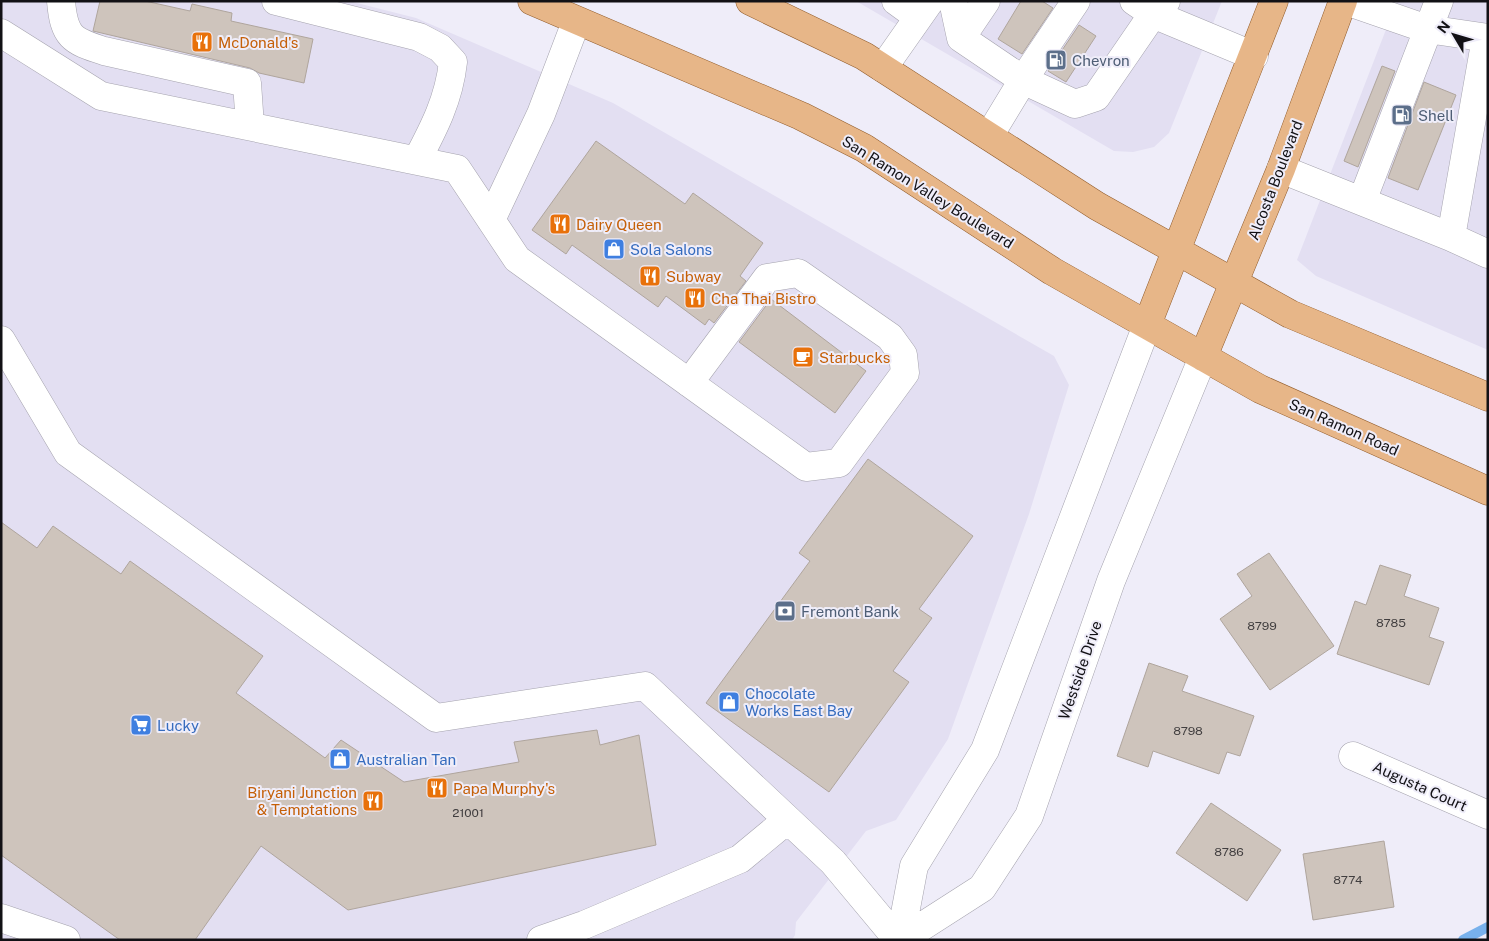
<svg xmlns="http://www.w3.org/2000/svg" width="1489" height="941" viewBox="0 0 1489 941" font-family="'Public Sans',sans-serif">
<style>
.built{fill:#e3dff2}
.lines{fill:none;stroke-linecap:round;stroke-linejoin:round}
.stream{stroke:#78b1ec;stroke-width:10}
.building{fill:#cec4bc;stroke:#afa59d}
.minor-casing{stroke:#a5a3ae;stroke-width:29}
.major-casing{stroke:#925d2c;stroke-width:29}
.minor{stroke:#fff;stroke-width:28}
.major{stroke:#e7b688;stroke-width:28}
.labels{text-anchor:middle;dominant-baseline:central;stroke-width:4;stroke-linejoin:round;paint-order:stroke}
.number-label{font-size:12px;fill:#413e3f}
.food-label{font-size:15px;fill:#c56008;stroke:#efedf9;text-anchor:start}
.service-label{font-size:15px;fill:#4e5e75;stroke:#efedf9;text-anchor:start}
.street-label{font-size:15px;fill:#121115;stroke:#efedf9}
.shop-label{font-size:15px;fill:#366cbe;stroke:#efedf9;text-anchor:start}
</style>
<rect width="100%" height="100%" fill="#efedf9"/>
<path class="built" d="M1,1H349L416,18L613,103L1054,356L1069,385L1029,514L948,739L896,820L866,831L796,922L795,935L792,940H1Z
M856,1H1222L1169,133L1154,147L1133,152L1114,151Z
M1397,1H1488V350L1316,276L1297,260Z"/>
<g class="lines">
<path class="stream" d="M1463,940L1488,927"/>
</g>
<path class="building" d="M100,1H145L190,11L192,4L232,13L231,21L313,39L304,83L259,73L250,68L93,31Z
M1021,1H1042L1053,8L1022,54L998,39Z
M1079,25L1096,36L1066,82L1048,71Z
M1382,66L1395,71L1358,167L1344,161Z
M1424,82L1456,95L1418,190L1388,178Z
M596,141L685,204L693,193L763,243L740,276L746,281L714,323L709,319L705,325L666,296L658,307L572,245L566,254L532,230Z
M771,299L866,371L835,413L739,342Z
M868,459L973,536L919,609L932,618L893,671L909,682L829,792L706,703L810,561L799,553Z
M1,522L37,548L53,526L121,574L130,561L263,656L236,693L325,758L341,740L404,782L519,762L514,742L597,730L600,745L639,735L656,845L348,910L261,846L195,940H120L1,855Z
M1269,553L1334,646L1270,690L1220,619L1252,596L1237,574Z
M1380,565L1411,575L1404,596L1439,608L1429,637L1444,642L1429,685L1337,654L1355,601L1366,605Z
M1149,663L1188,676L1182,691L1254,716L1240,756L1227,752L1219,774L1153,751L1148,767L1117,756Z
M1211,803L1281,850L1247,901L1176,853Z
M1384,841L1394,907L1313,920L1303,854Z"/>
<g class="lines">
<g class="minor-casing">
<path id="minor" d="M61,1C64,37 72,41 104,51L247,83L250,126
M276,1L419,37L440,48L453,62C449,99 434,128 417,160
M896,1L918,17
M953,1L961,38L1023,80L1075,104L1096,97L1153,14L1166,1
M1134,1L1153,14L1254,56
M1346,1L1427,29L1488,38
M1,33L101,96L457,169L517,259L806,467L839,463L905,373L903,355L890,337L798,273L767,278L689,383
M961,38L986,1
M883,68L930,1
M989,136L1023,80L1076,1
M1281,169L1451,237L1488,254
M1362,201L1439,1
M491,220L541,114L576,22
M1451,237L1486,38
M1,340L68,453L436,718L645,686L833,862L898,940
M1353,756L1488,815
M1,918L66,940
M541,940L584,925L740,859L787,820
M900,940L914,866L985,750L1147,325
M901,940L982,888L1029,816L1111,581L1203,357"/>
</g>
<g class="major-casing">
<path id="major" d="M532,1L801,116L864,148L1052,271L1260,389L1488,491
M750,1L864,56L1097,206L1290,314L1488,397
M1147,325L1274,1
M1203,357L1281,169L1343,1"/>
</g>
<use href="#minor" class="minor"/>
<use href="#major" class="major"/>
</g>
<defs>
<g id="restaurant-square" transform="scale(1.125)"><rect x="-9" y="-9" width="18" height="18" rx="4" fill="#e8710a" stroke="#efedf9"/><path d="M-5-6h1v4h1v-4h1v4h1v-4h1v5L-1.5 .5V6h-2V.5L-5-1ZM5-6V6H3V1.5H1.5Q1.5-4 5-6Z" fill="#fff"/></g>
<g id="fuel-square" transform="scale(1.125)"><rect x="-9" y="-9" width="18" height="18" rx="4" fill="#5c6f8a" stroke="#efedf9"/><path d="M-5.5-6h7V0h2V4h1.3V-2.5L3-4.5l.8-.8L6-3V5H2.5V1h-1V6h-7ZM-4.2-4.7v3.2H.2V-4.7Z" fill="#fff"/></g>
<g id="shop-square" transform="scale(1.125)"><rect x="-9" y="-9" width="18" height="18" rx="4" fill="#3f7fe0" stroke="#efedf9"/><path d="M-5-2.5h2.3a2.7 3.5 0 0 1 5.4 0H5L5.5 6h-11ZM-1.5-2.5h3a1.5 2.3 0 0 0-3 0Z" fill="#fff"/></g>
<g id="cafe-square" transform="scale(1.125)"><rect x="-9" y="-9" width="18" height="18" rx="4" fill="#e8710a" stroke="#efedf9"/><path d="M-5.5-4.5H6V0H3Q3 3.5 0 3.5H-2.5Q-5.5 3.5-5.5 0ZM3-3.2v2h1.7v-2ZM-6 4.5H4V6H-6Z" fill="#fff"/></g>
<g id="bank-square" transform="scale(1.125)"><rect x="-9" y="-9" width="18" height="18" rx="4" fill="#5c6f8a" stroke="#efedf9"/><path d="M-6-4H6V4H-6ZM0-2.3a2.3 2.3 0 1 0 0 4.6a2.3 2.3 0 1 0 0-4.6Z" fill="#fff"/></g>
<g id="supermarket-square" transform="scale(1.125)"><rect x="-9" y="-9" width="18" height="18" rx="4" fill="#3f7fe0" stroke="#efedf9"/><path d="M-6-5.5h2.5l.6 2H6L4.5 2H-2.5L-4.4-4H-6ZM-1.5 3.2a1.3 1.3 0 1 0 .1 0ZM3 3.2a1.3 1.3 0 1 0 .1 0Z" fill="#fff"/></g>
</defs>
<g fill-rule="evenodd">
<use href="#restaurant-square" x="202" y="42"/>
<use href="#fuel-square" x="1056" y="60"/>
<use href="#fuel-square" x="1402" y="115"/>
<use href="#restaurant-square" x="560" y="224"/>
<use href="#shop-square" x="614" y="249"/>
<use href="#restaurant-square" x="650" y="276"/>
<use href="#restaurant-square" x="695" y="298"/>
<use href="#cafe-square" x="803" y="357"/>
<use href="#bank-square" x="785" y="611"/>
<use href="#shop-square" x="729" y="702"/>
<use href="#supermarket-square" x="141" y="725"/>
<use href="#shop-square" x="340" y="759"/>
<use href="#restaurant-square" x="437" y="788"/>
<use href="#restaurant-square" x="373" y="801"/>
</g>
<g class="labels">
<g class="number-label">
<text x="1391" y="623">8785</text>
<text x="1262" y="626">8799</text>
<text x="1188" y="731">8798</text>
<text x="468" y="813">21001</text>
<text x="1229" y="852">8786</text>
<text x="1348" y="880">8774</text>
</g>
<g class="food-label">
<text x="218" y="42">McDonald's</text>
<text x="576" y="224">Dairy Queen</text>
<text x="666" y="276">Subway</text>
<text x="711" y="298">Cha Thai Bistro</text>
<text x="819" y="357">Starbucks</text>
<text x="453" y="788">Papa Murphy's</text>
<text x="357" y="792" text-anchor="end">Biryani Junction<tspan x="357" dy="17">&amp; Temptations</tspan></text>
</g>
<g class="service-label">
<text x="1072" y="60">Chevron</text>
<text x="1418" y="115">Shell</text>
<text x="801" y="611">Fremont Bank</text>
</g>
<g class="street-label">
<text transform="translate(1275 180) rotate(-69)">Alcosta Boulevard</text>
<text transform="translate(928 192) rotate(32)">San Ramon Valley Boulevard</text>
<text transform="translate(1344 427) rotate(24)">San Ramon Road</text>
<text transform="translate(1080 670) rotate(-71)">Westside Drive</text>
<text transform="translate(1420 786) rotate(24)">Augusta Court</text>
</g>
<g class="shop-label">
<text x="630" y="249">Sola Salons</text>
<text x="745" y="693">Chocolate<tspan x="745" dy="17">Works East Bay</tspan></text>
<text x="157" y="725">Lucky</text>
<text x="356" y="759">Australian Tan</text>
</g>
</g>
<rect width="1489" height="941" fill="none" stroke="#121115" stroke-width="5"/>
<g transform="translate(1454 35) rotate(308)" stroke="#efedf9" stroke-width="4" paint-order="stroke">
<path d="M0-4L9 19L0 12L-9 19Z" fill="#121115"/>
<text y="-8" font-size="14" font-weight="bold" text-anchor="middle" fill="#121115">N</text>
</g>
</svg>
